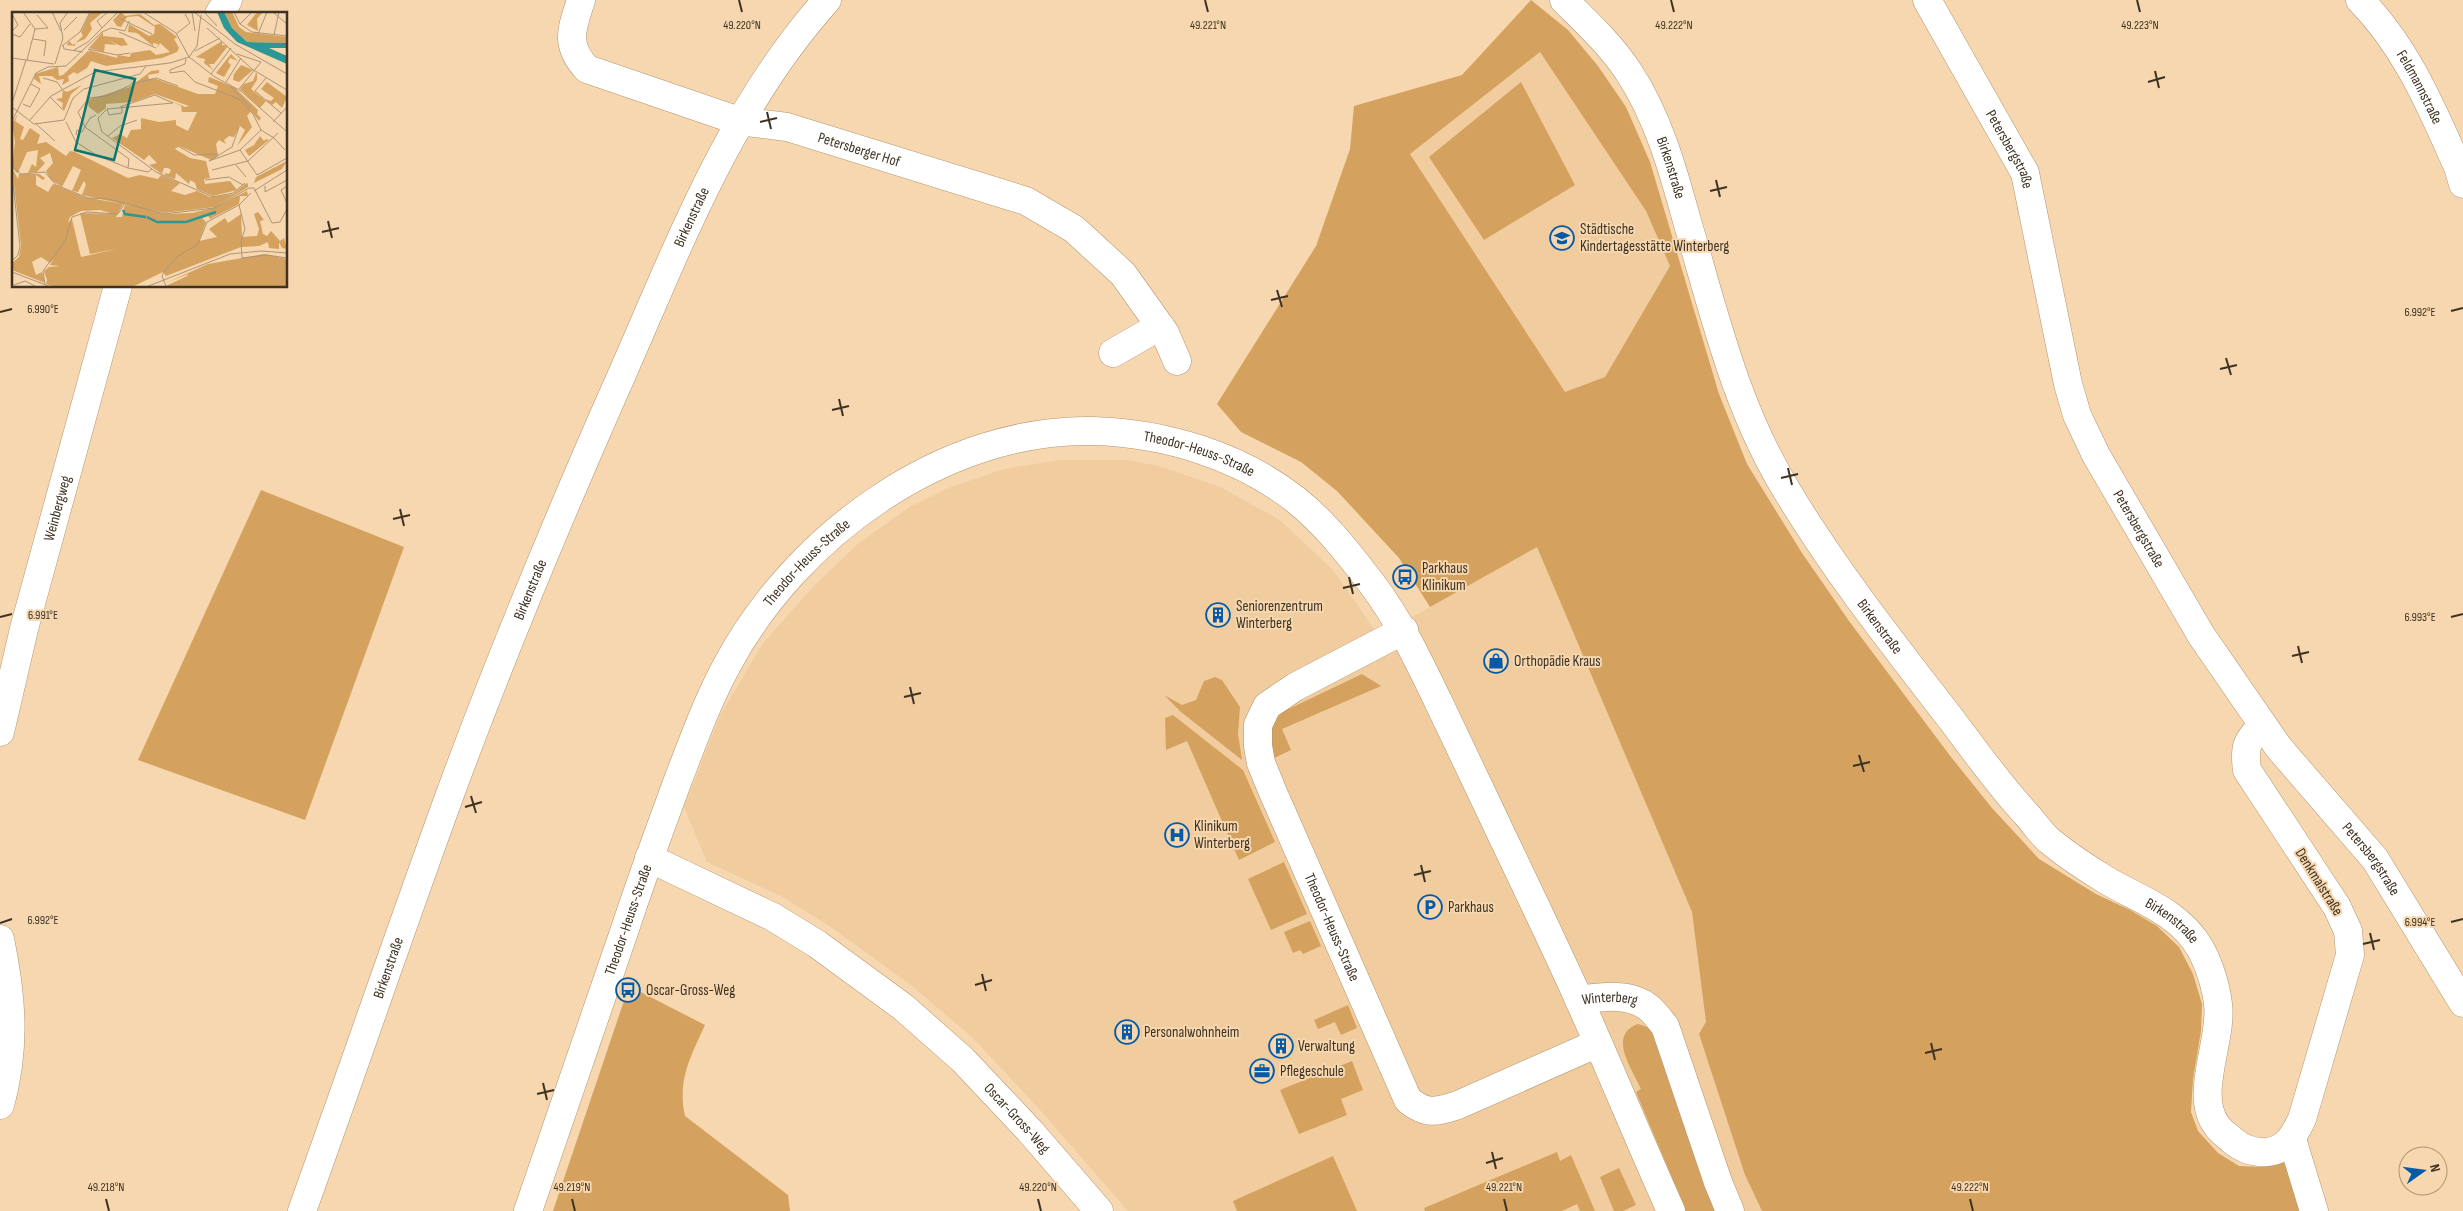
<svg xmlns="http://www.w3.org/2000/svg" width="2463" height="1211" viewBox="0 0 2463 1211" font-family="'Sofia Sans Condensed',sans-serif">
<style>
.built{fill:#f0cc9e}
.green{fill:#d4a25e;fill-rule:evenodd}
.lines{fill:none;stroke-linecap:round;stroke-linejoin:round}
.street-casing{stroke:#b39670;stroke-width:29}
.secondary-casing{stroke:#b39670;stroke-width:29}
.street{stroke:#fff;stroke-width:28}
.secondary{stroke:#fff;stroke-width:28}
.ticks{fill:none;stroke:#3e3222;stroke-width:2}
.labels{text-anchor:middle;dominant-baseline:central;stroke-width:4;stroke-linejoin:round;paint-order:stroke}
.street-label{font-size:15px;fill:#3e3222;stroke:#f6d7af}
.poi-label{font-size:15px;fill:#3e3222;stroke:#f6d7af;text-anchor:start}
.inset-river{fill:none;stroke:#2c9795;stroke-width:2.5}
.inset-road{fill:none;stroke:#ac9577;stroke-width:1}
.view{fill:#0f766e;fill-opacity:0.15;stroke:#0f766e;stroke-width:2.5}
.inset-edge{fill:none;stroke:#3e3222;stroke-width:2.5}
.ticks-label{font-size:12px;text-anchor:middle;fill:#3e3222;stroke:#f6d7af;stroke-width:4;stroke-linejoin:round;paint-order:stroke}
</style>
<rect width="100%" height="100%" fill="#f6d7af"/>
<path class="built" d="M1540,52L1646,211L1670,266L1605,377L1565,393L1410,154Z
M1060,460H1126L1159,466L1220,487L1280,520L1333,570L1379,636L1537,546L1692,912L1706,1022L1745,1175L1762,1211H1128L1041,1111L973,1038L911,985L828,925L779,895L707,862L684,807L721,714L763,643L815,585L859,543L910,507L951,487L1004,469Z"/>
<path class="green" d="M1531,0L1568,30L1598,66L1626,107L1650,162L1719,394L1747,464L1802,553L1849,621L1951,757L1992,808L2039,859L2096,894L2130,910L2157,926L2179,947L2193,974L2202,1004L2201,1031L2193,1079L2191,1112L2198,1131L2218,1153L2239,1166L2261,1167L2286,1162L2303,1211H1762L1745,1175L1699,1034L1706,1022L1692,912L1537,547L1430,607L1399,558L1337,491L1301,462L1241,432L1217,404L1316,246L1350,149L1354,106L1462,75ZM1540,52L1646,211L1670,266L1605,377L1565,392L1410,154Z
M1521,82L1575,185L1484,240L1429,157Z
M261,490L404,547L305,820L138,760Z
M1362,674L1381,686L1282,729L1291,750L1270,760L1268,746L1274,716Z
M1215,677L1222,680L1240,707L1238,734L1242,760L1181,712L1164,695L1182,705L1196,700L1204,681Z
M1173,715L1243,770L1275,842L1239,860L1187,741L1166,750L1165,718Z
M1284,862L1307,914L1271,930L1248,879Z
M1310,921L1321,946L1303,954L1300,950L1293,953L1284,932Z
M629,986L705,1025C691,1056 677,1080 685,1116L788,1195L790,1211H553Z
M1348,1005L1357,1028L1341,1035L1335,1022L1318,1029L1314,1020Z
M1638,1024L1650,1028L1658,1040L1668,1079L1715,1211H1686L1636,1092L1641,1089C1632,1069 1607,1035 1638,1024Z
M1352,1061L1363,1090L1341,1099L1347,1115L1299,1134L1280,1090Z
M1557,1152L1560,1161L1571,1155L1595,1211H1580L1577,1204L1562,1211H1425L1424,1208Z
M1333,1156L1357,1211H1237L1233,1201Z
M1619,1168L1636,1205L1623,1211H1614L1600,1177Z"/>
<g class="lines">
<g class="street-casing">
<g id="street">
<path id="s1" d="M581,0C572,29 564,44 587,69L739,121L787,127L1026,201L1074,229L1123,274L1165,333L1177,361"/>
<path id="s2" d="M1564,0C1587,23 1610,44 1628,71C1658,116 1673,170 1687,221C1715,316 1736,410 1790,496C1838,575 1897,649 1954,723C1977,754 2000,786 2027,815C2035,824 2042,835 2051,842C2068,856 2088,869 2106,880C2140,900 2179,912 2200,948C2209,964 2216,986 2218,1004C2223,1040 2193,1095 2217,1126C2221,1132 2228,1136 2233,1141C2243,1149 2254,1153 2267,1152C2287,1150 2294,1135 2302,1119L2350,955L2348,931L2337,907L2247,770C2244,748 2246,740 2263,726"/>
<path id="s3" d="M1927,0L2025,173L2068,384L2077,415L2096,455L2201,635L2279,748L2375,859L2463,1003"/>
<path d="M219,14L228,0"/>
<path d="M1113,353L1160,326"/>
<path id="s4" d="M1404,630L1295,687L1267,706L1258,725V746L1261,763L1272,790L1408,1100C1427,1115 1435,1112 1458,1105L1598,1043"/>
<path id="s5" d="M0,732L24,629L118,286"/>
<path id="s6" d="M649,858L773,917L817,944L903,1007L963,1060L1029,1130L1099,1211"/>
<path d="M0,939C12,997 16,1047 0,1105"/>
<path d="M2292,1139L2314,1211"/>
<path id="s7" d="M302,1211C354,1067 403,922 456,778C507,641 564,505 623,372C680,242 731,107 827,0"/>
</g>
</g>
<g class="secondary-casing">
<g id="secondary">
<path id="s8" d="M2360,0C2407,48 2431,107 2458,167L2463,184"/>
<path id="s9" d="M1579,1000C1601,997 1630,992 1649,1008C1655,1013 1660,1020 1665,1026L1718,1182L1730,1211"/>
<path id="s10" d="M528,1211C560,1116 593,1021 626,926C642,877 660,829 678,780C693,741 707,702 727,665C796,536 943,428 1093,431C1164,433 1239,455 1296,500C1325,523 1350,555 1372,584C1400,621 1418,660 1438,701C1455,736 1471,770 1487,804C1518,870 1550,935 1580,1002C1611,1071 1640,1142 1671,1211"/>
</g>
</g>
<use href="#street" class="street"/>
<use href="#secondary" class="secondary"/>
</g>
<path class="ticks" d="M739,0L742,12M1205,0L1208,12M1671,0L1674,12M2137,0L2140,12M2155,71L2159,88M2148,82L2165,77M767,112L771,129M760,122L777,118M1716,180L1720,197M1710,191L1727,187M328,221L332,238M322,232L339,228M1277,290L1282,307M1271,300L1288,296M2451,311L2463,308M0,312L12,309M2226,358L2231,375M2220,369L2237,365M839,399L843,416M832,410L849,406M1788,468L1792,485M1781,478L1798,474M400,509L404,526M393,519L410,515M1349,577L1353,594M1343,588L1360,584M0,617L12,614M2451,617L2463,614M2298,646L2302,663M2292,656L2309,652M910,687L914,704M904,697L921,693M1859,755L1864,772M1853,766L1870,762M471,796L476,813M465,807L482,802M1421,865L1425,882M1414,875L1431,871M2451,922L2463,919M0,923L12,919M2370,933L2374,950M2363,944L2380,940M982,974L986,991M975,985L992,980M1931,1043L1935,1060M1925,1053L1942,1049M543,1083L547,1100M537,1094L554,1090M1492,1152L1496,1169M1486,1163L1503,1158M106,1199L109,1211M572,1199L575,1211M1038,1199L1041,1211M1504,1199L1507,1211M1970,1199L1973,1211"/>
<defs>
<g id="school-ring" transform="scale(1.25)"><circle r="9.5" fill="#f6d7af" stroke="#055aa8" stroke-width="1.5"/><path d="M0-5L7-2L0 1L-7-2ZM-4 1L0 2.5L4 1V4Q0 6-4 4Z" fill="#055aa8"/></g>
<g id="bus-ring" transform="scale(1.25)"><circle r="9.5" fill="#f6d7af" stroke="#055aa8" stroke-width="1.5"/><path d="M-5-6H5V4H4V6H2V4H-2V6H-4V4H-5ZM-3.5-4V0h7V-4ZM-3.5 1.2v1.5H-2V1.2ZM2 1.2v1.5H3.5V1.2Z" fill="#055aa8"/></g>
<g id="building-ring" transform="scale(1.25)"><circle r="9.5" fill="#f6d7af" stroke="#055aa8" stroke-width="1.5"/><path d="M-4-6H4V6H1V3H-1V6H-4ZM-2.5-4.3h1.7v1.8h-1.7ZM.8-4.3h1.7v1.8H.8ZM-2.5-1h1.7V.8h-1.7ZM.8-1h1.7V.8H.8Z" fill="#055aa8"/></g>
<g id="shop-ring" transform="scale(1.25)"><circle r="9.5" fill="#f6d7af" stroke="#055aa8" stroke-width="1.5"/><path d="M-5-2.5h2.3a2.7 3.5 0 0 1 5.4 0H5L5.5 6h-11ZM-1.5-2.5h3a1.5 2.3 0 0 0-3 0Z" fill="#055aa8"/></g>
<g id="hospital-ring" transform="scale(1.25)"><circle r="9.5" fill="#f6d7af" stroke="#055aa8" stroke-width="1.5"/><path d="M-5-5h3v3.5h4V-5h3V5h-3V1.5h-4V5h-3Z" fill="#055aa8"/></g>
<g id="parking-ring" transform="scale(1.25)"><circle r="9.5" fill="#f6d7af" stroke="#055aa8" stroke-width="1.5"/><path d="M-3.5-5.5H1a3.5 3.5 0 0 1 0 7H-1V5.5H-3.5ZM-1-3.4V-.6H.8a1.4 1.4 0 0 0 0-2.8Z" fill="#055aa8"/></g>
<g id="office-ring" transform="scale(1.25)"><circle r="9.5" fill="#f6d7af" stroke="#055aa8" stroke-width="1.5"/><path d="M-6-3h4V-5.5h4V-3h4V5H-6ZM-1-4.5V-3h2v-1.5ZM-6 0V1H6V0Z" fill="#055aa8"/></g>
</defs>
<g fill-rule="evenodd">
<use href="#school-ring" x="1562" y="238"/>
<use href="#bus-ring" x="1405" y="577"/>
<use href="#building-ring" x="1218" y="615"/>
<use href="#shop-ring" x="1496" y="661"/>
<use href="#hospital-ring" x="1177" y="835"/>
<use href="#parking-ring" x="1430" y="907"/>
<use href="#bus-ring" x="628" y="990"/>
<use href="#building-ring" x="1127" y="1032"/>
<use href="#building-ring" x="1281" y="1046"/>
<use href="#office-ring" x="1262" y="1071"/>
</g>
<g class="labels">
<g class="street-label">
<text stroke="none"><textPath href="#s8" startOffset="106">Feldmannstraße</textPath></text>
<text stroke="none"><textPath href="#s1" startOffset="359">Petersberger Hof</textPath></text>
<text stroke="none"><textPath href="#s3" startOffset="171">Petersbergstraße</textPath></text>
<text stroke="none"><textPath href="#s2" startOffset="202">Birkenstraße</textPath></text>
<text stroke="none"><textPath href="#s7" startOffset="1068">Birkenstraße</textPath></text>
<text stroke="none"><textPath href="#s10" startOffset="1146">Theodor-Heuss-Straße</textPath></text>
<text stroke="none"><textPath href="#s5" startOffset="231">Weinbergweg</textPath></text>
<text stroke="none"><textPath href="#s3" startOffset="576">Petersbergstraße</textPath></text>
<text stroke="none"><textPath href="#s10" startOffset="712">Theodor-Heuss-Straße</textPath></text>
<text stroke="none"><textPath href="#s7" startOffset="662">Birkenstraße</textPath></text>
<text stroke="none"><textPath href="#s2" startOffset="711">Birkenstraße</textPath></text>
<text stroke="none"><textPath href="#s3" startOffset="981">Petersbergstraße</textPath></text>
<text transform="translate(2319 882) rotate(58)">Denkmalstraße</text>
<text stroke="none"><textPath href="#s10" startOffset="308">Theodor-Heuss-Straße</textPath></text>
<text stroke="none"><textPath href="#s2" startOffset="1131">Birkenstraße</textPath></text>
<text stroke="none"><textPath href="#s4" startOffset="395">Theodor-Heuss-Straße</textPath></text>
<text stroke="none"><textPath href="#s7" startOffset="258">Birkenstraße</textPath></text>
<text stroke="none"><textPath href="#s9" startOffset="31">Winterberg</textPath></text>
<text stroke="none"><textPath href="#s6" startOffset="455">Oscar-Gross-Weg</textPath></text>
</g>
<g class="poi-label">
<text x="1580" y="229">Städtische<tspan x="1580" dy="17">Kindertagesstätte Winterberg</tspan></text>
<text x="1422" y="568">Parkhaus<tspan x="1422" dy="17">Klinikum</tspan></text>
<text x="1236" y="606">Seniorenzentrum<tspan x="1236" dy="17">Winterberg</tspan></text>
<text x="1514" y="661">Orthopädie Kraus</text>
<text x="1194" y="826">Klinikum<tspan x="1194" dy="17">Winterberg</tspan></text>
<text x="1448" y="907">Parkhaus</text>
<text x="646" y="990">Oscar-Gross-Weg</text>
<text x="1144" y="1032">Personalwohnheim</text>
<text x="1298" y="1046">Verwaltung</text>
<text x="1280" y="1071">Pflegeschule</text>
</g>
</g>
<g transform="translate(12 12)">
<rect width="275" height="275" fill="#f6d7af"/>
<path d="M78,0H91L78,11L80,17L73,27L63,31V34L55,33L53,36L57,29L61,33L71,24L69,20ZM109,0L113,4L128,2L142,13L148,12L165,25L162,27L167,36L165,40L150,46L94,54L79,49L75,56L65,62L62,60L56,64L57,69L50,73L52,67L45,68L40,64H27L29,72L22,67L23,62L46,55L47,64L51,63L76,39V41L77,38L105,46L106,43L118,45L119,41L138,38L144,43L158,40L148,31L145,36L146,32L141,31V34L125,21L116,20L117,12L137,24L142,22L143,15L126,4L115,5L109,15L105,14L101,8ZM212,0H220L227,15L234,20L275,25V31L235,30L220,16ZM245,0H251L245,7L246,19L235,13ZM91,20V24L111,26L116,33L109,34L96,28L105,33L93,32L92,40L77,36ZM210,29V33L216,34L202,52H197L201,58L192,51L193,47L184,45ZM219,42L226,49L218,46L216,50L219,53L212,65L204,61ZM229,53L241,58L227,70L221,68L222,62ZM147,58V61L136,63L137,67H144L186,82H203L206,74L196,70L197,65L222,75L246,98L245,102L249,106L247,109L239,99L235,104L240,115L225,134L233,118L228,114L222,125L217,124L212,128L214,132L207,128L204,132L206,144L199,148L167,134L163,137L178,146L194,149L198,166L192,167L193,172L218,169L225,178L201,184L185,177L183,171L178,168L177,172L164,161L163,167L154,164L152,161L157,162L159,158L156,156H152L150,162L137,153L145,151L137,143L132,148L100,126L108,122L115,126L119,118L129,117V106L147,110L164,108V113L176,119L185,100H170L169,94L155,87L173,95L177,94L143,82L121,90L94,92V96L86,102L77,95L75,88L118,75L139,59ZM241,60L245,61V68L239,77L254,89L248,96L228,77L232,72L241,69L244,61ZM255,70L275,85L270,96L264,90L260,93L253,87L259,89L262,86L249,77ZM70,73L59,82L52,99L50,97L51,91L44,87L50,86L51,78L55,80ZM6,102L3,109L12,115L8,127L11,128L18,116L28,123L25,132L34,130L54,144L58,139L63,140L116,166L128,163L146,167L149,163L168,171L159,179L173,183L185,179L198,185L221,182L233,172L236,171V175L203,195L152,201L70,183L74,172L72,169L66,180L60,179L69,158L61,154L50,175L39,168L34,159L41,151L38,141L28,146L33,151L25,160L16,161L20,152L24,155L26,138L15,140L6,161L4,160L0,154L3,130L0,111ZM248,124L252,129L254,127L257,128L237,144L233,138L242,133ZM275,149L270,157L242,171L244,165ZM0,156L6,167L7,162H27L33,166L31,168L24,163V173L36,180L41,172L72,185L111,192L104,205H110L113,192L152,202L180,201L201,196L235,179L236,184H228L227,192L198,207L196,204L190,206L194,210L187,229L205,225L197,217L213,206L216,211L229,202L230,225L245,224L247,217L242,202L246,200L252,208L248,209L251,222L255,224L259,219L268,229L272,226L275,237L270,236L267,230V237L257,236L256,230L247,234L229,235L154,264L151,260L120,275H42L34,272L35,268L32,259L37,255L48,254L38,253L42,246L38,251L29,245L20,250L24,263L20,265L30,260L33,271L0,258V251L7,245L9,233ZM88,198L102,202L68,201L78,242L105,237L69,245L60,207L56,211L58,205L69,199ZM252,242L275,247V275H152L175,264L176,262L154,271L196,252Z" fill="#d4a25e" fill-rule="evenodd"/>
<path d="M205,0H212L220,16L235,30L275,31V36H257L275,44V52L225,30L212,16Z" fill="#2c9795"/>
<path class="inset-river" d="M111,198L113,202L134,205M135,205L145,210H174L204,200"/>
<path class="inset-road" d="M11,0L23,17L15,48M40,0L49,19M131,0L164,21L177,45L185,34L189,3M180,0L183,19M182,0L223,32L275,62M192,0L205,14M222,0L228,12L240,20L275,24M261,0L275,12M0,2L6,13L0,19M109,7L140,22M228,12L240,0M90,16L85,9L96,0M195,16L240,57L275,78M23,17L36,16L25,3M52,18L65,5M107,20L144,36M0,22L8,25L18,12M164,22L178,11L173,2M246,22L255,0M262,23L267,0M21,27L34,29L32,44M51,33L52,37L71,40M50,34L68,20L78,0M76,37L105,43L118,41M62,38L76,30L106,0M183,39L208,26M225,42L249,50L227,77M0,46L42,52M174,47L173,52L158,58V61L172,59L183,70L227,87L241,102M43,52L51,26L48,11L56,0M199,62L219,36M31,66L45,70L50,77M254,66L243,79L269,101M214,70L229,46M119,72L144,66L166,74M219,75L239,96M38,85L50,97M0,91L14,48M11,92L18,95L28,77L19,72M0,95L22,112L52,108M108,95L143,83L161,91L95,97L86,106L90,120L144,160L201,185L221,181L233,171M95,97L97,103L110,101V94M241,102L249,118L262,126M18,108L39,84L83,60L158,51L177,45L203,65L229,79L275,120M52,108L61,86L72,77L128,62L134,54M0,109L24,61L36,55L54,54L90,20L99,16L113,19L117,9M54,110L64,130L84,143L116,156L136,160L140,157M261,110L275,95M24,112L43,129M64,123L65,118L70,120L78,106L84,103M96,124L108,114L125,108M262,126L273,138M166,134L182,143L206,142M228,138L245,163L275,146M197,149L228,138L249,118M197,149L220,135L227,115M224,153L234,165M0,155L9,162L33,160L44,173L76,186L97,187L152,202L202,196L237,176M116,156L117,147L73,115L66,100L77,86L94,84L119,73M200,158L236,149L266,121M0,163L8,234L6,243L0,249M193,168L217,165L231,173M253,174V180L275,168M275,174L269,178L275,191M237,176H242L260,211L268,210L275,197M242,179L275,158M227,193L233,217L229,229L230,246L255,243L275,246M0,260L39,275M2,273L13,269L25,275M33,273L31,259L53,229L60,205L75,200L106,202L113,191M154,274L150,264L152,260L165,245L186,232L195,210L227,193L239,181M134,275L218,242L249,239L275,241"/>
<path class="view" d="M83,58L123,67L102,148L63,138Z"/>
<rect width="275" height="275" class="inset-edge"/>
</g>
<g class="ticks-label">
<text x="742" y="29">49.220°N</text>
<text x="1208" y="29">49.221°N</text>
<text x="1674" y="29">49.222°N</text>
<text x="2140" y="29">49.223°N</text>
<text x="43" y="313">6.990°E</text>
<text x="2420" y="316">6.992°E</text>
<text x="43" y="619">6.991°E</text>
<text x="2420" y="621">6.993°E</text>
<text x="43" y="924">6.992°E</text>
<text x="2420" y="926">6.994°E</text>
<text x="106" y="1191">49.218°N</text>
<text x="572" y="1191">49.219°N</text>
<text x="1038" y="1191">49.220°N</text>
<text x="1504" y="1191">49.221°N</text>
<text x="1970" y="1191">49.222°N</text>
</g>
<g transform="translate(2423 1171) rotate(76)"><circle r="24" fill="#f6d7af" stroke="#ac9577"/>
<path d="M0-4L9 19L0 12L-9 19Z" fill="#055aa8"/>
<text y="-8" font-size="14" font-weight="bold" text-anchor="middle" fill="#3e3222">N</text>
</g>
</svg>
